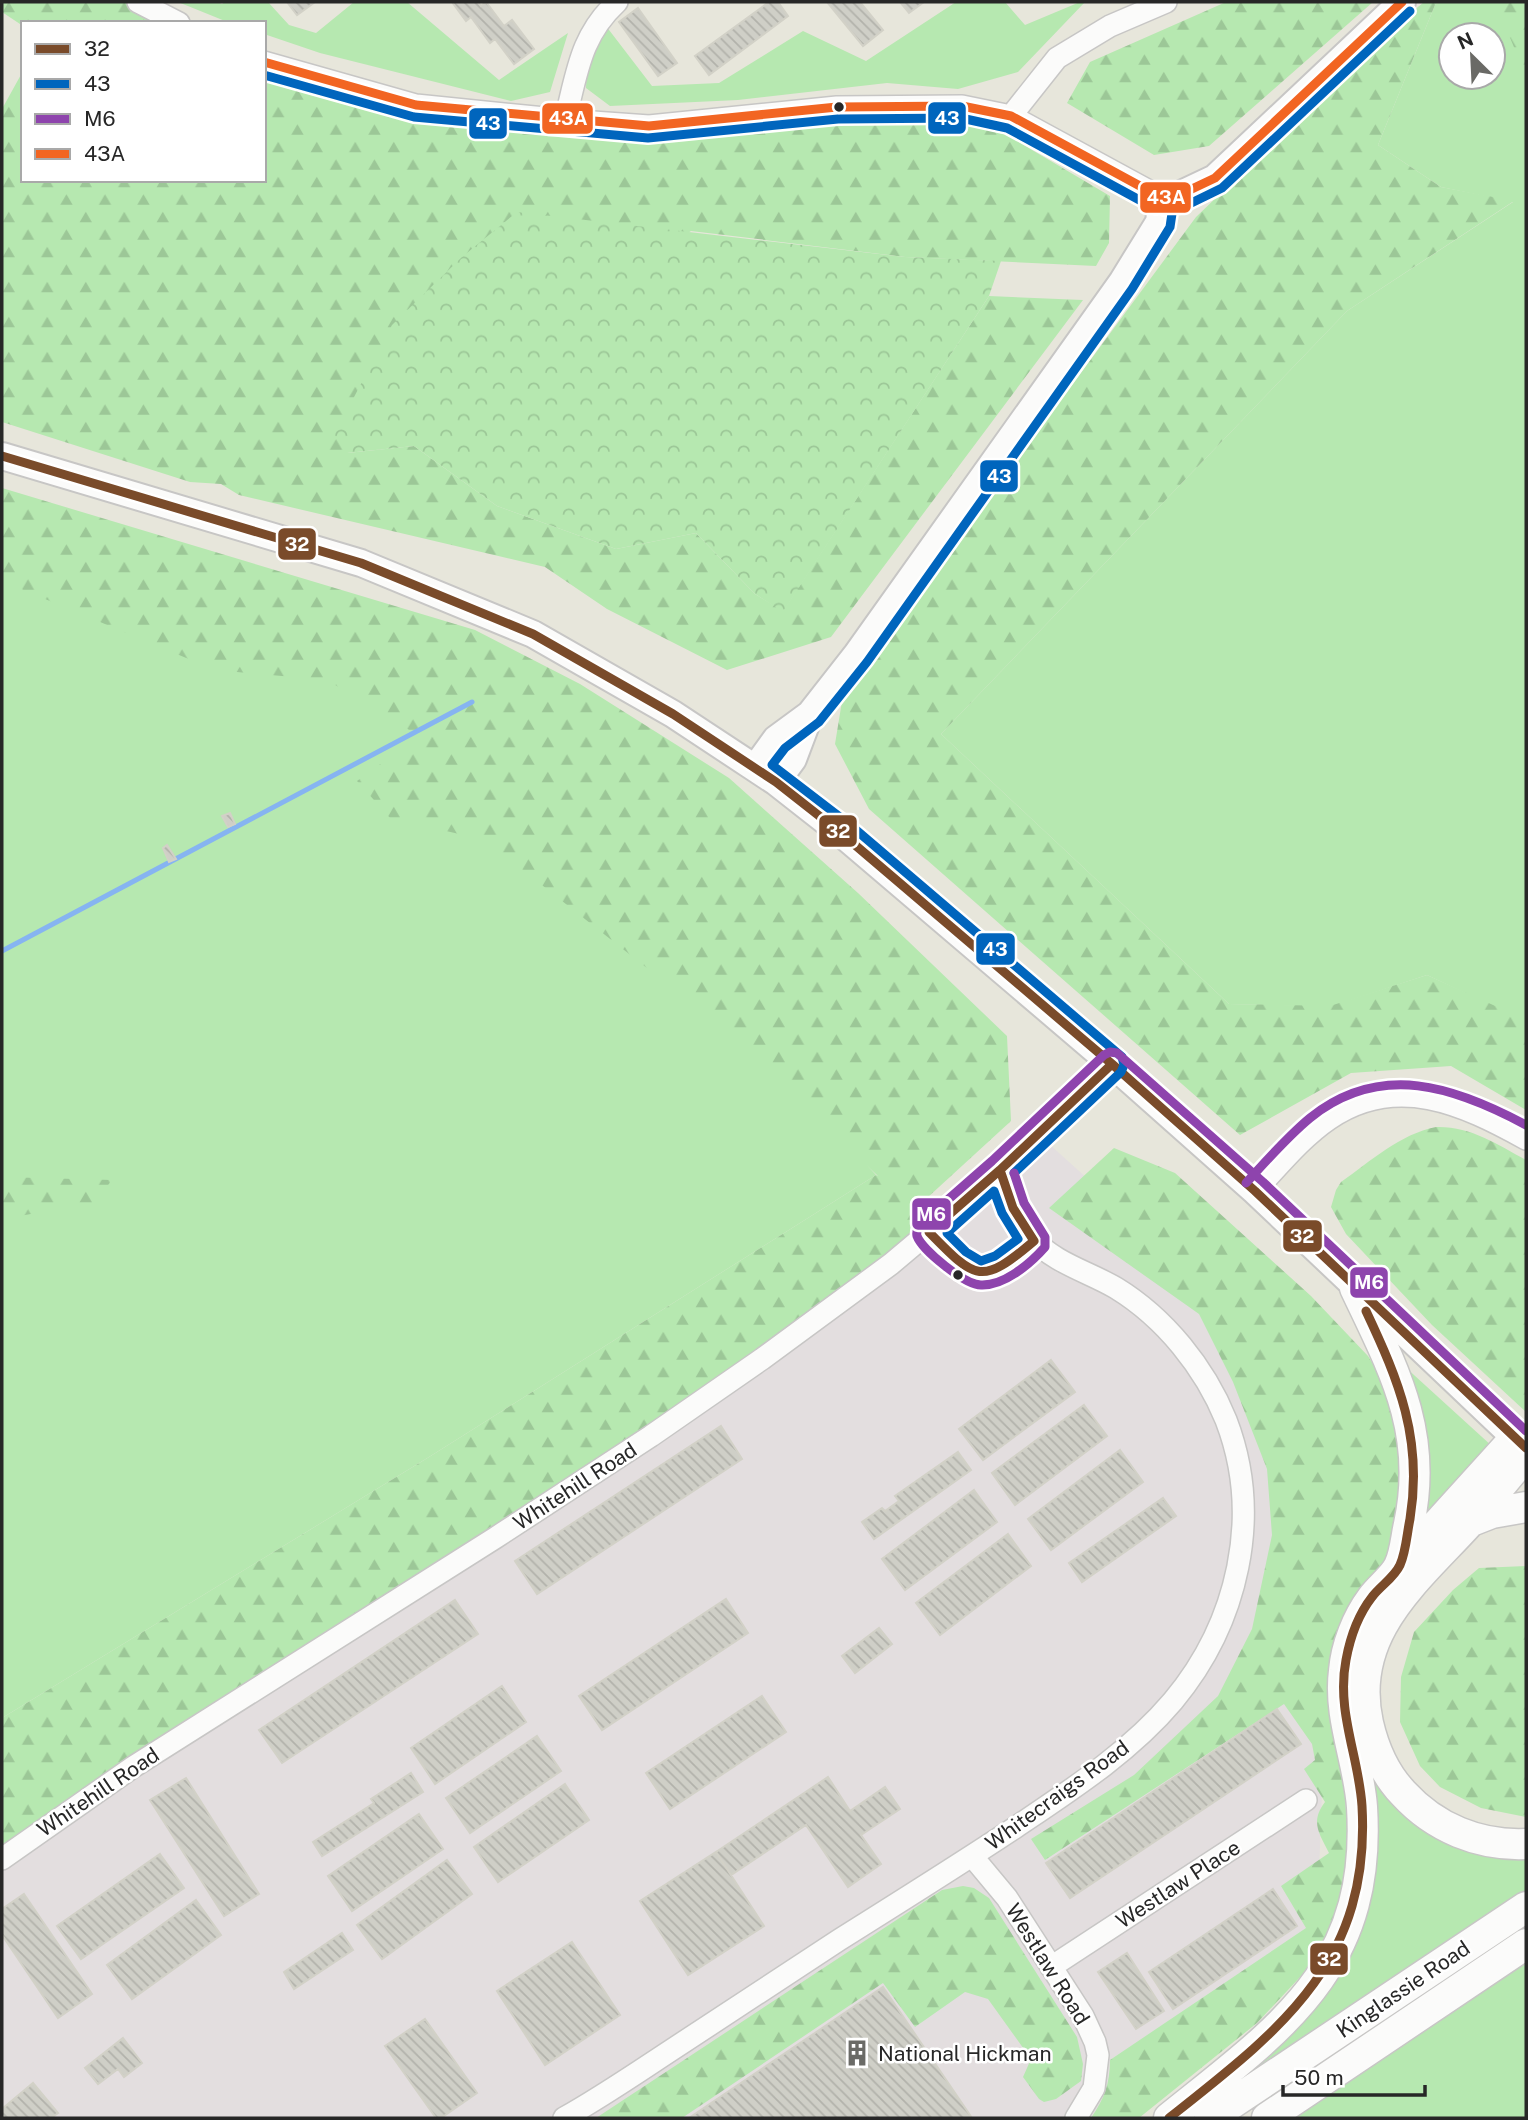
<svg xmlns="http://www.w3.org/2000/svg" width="1528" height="2120" viewBox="0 0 1528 2120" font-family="'Public Sans',sans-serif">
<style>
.industrial{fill:#e3dedf}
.grass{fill:#b6e8b0;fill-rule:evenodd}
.forest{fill:url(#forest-firs)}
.park{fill:url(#park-crowns)}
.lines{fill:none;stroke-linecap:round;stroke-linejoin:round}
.stream{stroke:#86b4f1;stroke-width:5}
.building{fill:url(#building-back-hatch);stroke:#d2d1c7;stroke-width:2}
.minor-casing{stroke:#c7c6c5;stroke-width:24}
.tertiary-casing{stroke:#c7c6c5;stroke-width:30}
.secondary-casing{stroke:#c7c6c5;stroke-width:33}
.minor{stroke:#fbfbfa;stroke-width:21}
.tertiary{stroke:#fbfbfa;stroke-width:26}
.secondary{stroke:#fbfbfa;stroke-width:30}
.bus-1-casing{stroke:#fff;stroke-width:14}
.bus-2-casing{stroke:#fff;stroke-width:14}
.bus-3-casing{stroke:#fff;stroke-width:14}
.bus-4-casing{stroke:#fff;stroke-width:14}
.bus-1{stroke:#7a4b2a;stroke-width:9}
.bus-2{stroke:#0065bd;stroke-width:9}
.bus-3{stroke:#8e44ad;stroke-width:9}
.bus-4{stroke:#f26522;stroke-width:9}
.bus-dot{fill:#272727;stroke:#fff;stroke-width:2.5}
.labels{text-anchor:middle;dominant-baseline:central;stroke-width:5;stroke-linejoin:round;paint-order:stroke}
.street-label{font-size:21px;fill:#272727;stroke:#fff}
.poi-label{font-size:21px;fill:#272727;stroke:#fff;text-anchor:start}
.line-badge{stroke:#fff;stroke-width:2.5}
.badge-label{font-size:19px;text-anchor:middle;font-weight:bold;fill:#fff}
</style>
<defs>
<pattern id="forest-firs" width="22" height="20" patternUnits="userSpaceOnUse" patternTransform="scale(1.75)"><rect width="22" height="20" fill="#b6e8b0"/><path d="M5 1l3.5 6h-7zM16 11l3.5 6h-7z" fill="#9cc797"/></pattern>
<pattern id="park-crowns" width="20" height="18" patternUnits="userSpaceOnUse" patternTransform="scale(1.75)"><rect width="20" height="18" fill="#b6e8b0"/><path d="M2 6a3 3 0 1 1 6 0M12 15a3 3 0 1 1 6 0" fill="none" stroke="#9cc797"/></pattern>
<pattern id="building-back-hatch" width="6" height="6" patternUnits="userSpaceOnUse" patternTransform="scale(1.75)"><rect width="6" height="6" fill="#cfcfc7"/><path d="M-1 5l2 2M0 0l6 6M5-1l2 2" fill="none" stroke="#b2b2ab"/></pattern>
</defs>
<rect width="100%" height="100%" fill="#e7e6db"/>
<path class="industrial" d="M1038,1134L1253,1328L1326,1682L1317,1927L1117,2118H2V1856L783,1343Z"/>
<path class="grass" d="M178,2H217L222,4L225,2H268L289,25L316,33L354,2H407L499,80L568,33L550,92L511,101L320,53L264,34V23H230Z
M956,2H1005L1025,25L1080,2H1085L1018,72L958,89L887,83L738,100L610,106L586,88L587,54L606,26L652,86L719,83L803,31L866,61Z
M1439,2H1526V1022L1427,975L1330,1007L1229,1004L941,734L1347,311L1513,202L1441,187L1378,145L1435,5ZM1451,35H1493V77H1451Z
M2,553L343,667L676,955L876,1175L429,1457L2,1718Z
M1403,1365L1493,1447L1422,1527Z
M1374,1620L1376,1775L1526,1853V1897L1197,2117L1335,1976Z
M1526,1958V2118H1286Z"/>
<path class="forest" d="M2,2H138L179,23H23V26L2,12Z
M1226,2H1373L1209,146L1154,155L1067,103L1090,62Z
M1424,2H1439L1435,5L1378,145L1441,187L1514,201L1347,311L941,734L1229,1004L1330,1006L1427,975L1526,1020V1110L1451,1066L1351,1073L1240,1135L869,809L835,744L843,695L1196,217L1396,25Z
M1495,2H1526V68L1519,59Z
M264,62L416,105L565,120L926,118L998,130L1110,196L1109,243L1096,266L905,257L691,231L347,453L414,446L497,506L616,549L696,533L755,594L783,611L989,296L1083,300L831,637L727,670L607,609L545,567L239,495L221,484L190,482L2,422V109L23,71V180H264Z
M2,488L475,630L580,684L729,778L858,893L1007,1036L1011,1121L915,1209L929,1232L891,1264L2,1859V1718L429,1457L876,1175L878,1176L700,1010L485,840L390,818L357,781L419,736L327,680L215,670L2,581Z
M1436,1127C1470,1126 1497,1144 1526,1160V1412L1432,1325L1346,1234L1331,1207L1336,1190L1341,1182C1371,1161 1400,1134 1436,1127Z
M1114,1148L1175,1173L1311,1296L1368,1356L1411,1423L1415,1453L1343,1774L1349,1847L1346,1879L1335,1915L1321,1946L1302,1975L1257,2023L1139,2118H1091C1104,2099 1110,2084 1110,2060L1306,1928L1281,1886L1329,1853C1319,1833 1310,1822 1325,1802L1304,1769L1315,1760L1312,1744L1284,1704L1045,1860L1031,1839L1134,1775L1218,1696L1252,1629L1272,1535L1267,1469L1233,1382L1199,1314L1049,1208Z
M2,1177L112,1180L94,1203L2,1219Z
M1526,1566V1817L1481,1808L1440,1787L1420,1766L1400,1722L1401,1677L1414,1632L1453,1590L1479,1568Z
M963,1886L974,1888L989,1898L1077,2037L1083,2064L1081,2081L1056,2099L1044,2102L1039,2099L1023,2077L1031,2059L988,1999L965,1992L915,2027L883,1983L682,2118H596L942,1890Z"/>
<path class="park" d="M517,212L905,257L1001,261L989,296L783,612L755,594L696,533L616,549L497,506L414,446L347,453L334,435L392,325L462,257Z"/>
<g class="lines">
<path class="stream" d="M2,951L472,702"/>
</g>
<path class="building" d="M287,2H315L297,15Z
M452,2H478L481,6L486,2L504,26L512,20L534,49L514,64L495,39L490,43L471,17L466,21Z
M769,2H778L788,16L709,75L695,56Z
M827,2H860L883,30L863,46Z
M900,2H924L909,13Z
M638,8L677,63L658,76L619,22Z
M230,813L235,824L228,827L222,816Z
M167,845L176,859L169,862L163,848Z
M1051,1360L1075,1392L983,1460L959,1429Z
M1084,1405L1107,1436L1015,1505L992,1473Z
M721,1426L742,1459L537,1594L515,1561Z
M1120,1450L1143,1482L1051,1550L1028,1519Z
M958,1452L971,1470L874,1539L862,1522L882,1508L885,1511L899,1501L895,1496Z
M974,1490L997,1522L905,1590L882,1559Z
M1163,1498L1176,1516L1082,1582L1069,1563Z
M1008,1534L1031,1566L940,1635L916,1603Z
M726,1599L748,1633L602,1730L579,1696Z
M455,1600L478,1634L282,1763L259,1730Z
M879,1628L892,1644L855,1673L842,1656Z
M502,1686L526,1722L435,1784L411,1748Z
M762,1696L786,1732L670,1809L646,1773Z
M1277,1709L1301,1744L1070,1898L1046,1863Z
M537,1736L561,1771L470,1833L446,1798Z
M411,1773L423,1792L322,1856L313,1842L374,1803L371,1799Z
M828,1777L850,1811L885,1787L900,1809L861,1835L881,1864L848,1887L806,1825L731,1875L716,1852Z
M186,1778L259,1894L224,1916L150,1800Z
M565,1784L589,1820L498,1882L474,1847Z
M419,1814L443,1849L352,1911L328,1876Z
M716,1852L764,1926L688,1975L640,1901Z
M160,1854L184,1888L81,1959L57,1926Z
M447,1860L472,1894L382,1959L357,1925Z
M1273,1889L1297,1926L1173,2009L1149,1972Z
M24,1894L92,1994L58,2018L2,1935V1909Z
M196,1900L221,1935L132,1999L107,1965Z
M342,1933L353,1950L294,1989L284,1972Z
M572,1942L620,2015L545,2065L497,1991Z
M1127,1953L1164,2011L1136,2029L1098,1972Z
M883,1987L972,2118H689Z
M425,2019L477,2093L441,2118H436L385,2046Z
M123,2038L142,2063L124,2077L118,2069L98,2084L85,2068Z
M33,2083L58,2113L51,2118H2V2109Z"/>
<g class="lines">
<g class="minor-casing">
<path id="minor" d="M138,2L179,23
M264,62L416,105L565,120L649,126L837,107L962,106L1011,116L1162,198
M1011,116L1057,58L1110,26L1166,2
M565,120C577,74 580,36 617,2
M1255,1191C1278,1167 1301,1138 1329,1119C1396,1073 1463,1104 1526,1139
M972,1856L1007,1898L1083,2016L1095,2042L1098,2055L1094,2088L1076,2118
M2,1859L133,1767L495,1538L651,1436L762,1359L891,1264L929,1232L1000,1170L1112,1064
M1051,1967L1306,1800
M564,2118C600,2098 635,2074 670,2051C726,2014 782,1977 839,1940C898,1903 957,1866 1016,1827C1071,1790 1130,1752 1173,1701C1238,1623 1263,1516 1226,1420C1205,1368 1165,1318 1116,1288C1089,1272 1054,1263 1032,1238C1015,1218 1008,1194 1000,1170"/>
</g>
<g class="tertiary-casing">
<path id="tertiary" d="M2,456L361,563L533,634L673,714L776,782L841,833L1112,1064L1255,1191L1526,1448
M755,768L776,739L810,714L857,654L1122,282L1159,222L1162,198L1177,196L1215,178L1402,2
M776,782L793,759L810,714"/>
</g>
<g class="secondary-casing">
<path id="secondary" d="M1526,1455C1507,1478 1488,1501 1468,1524C1415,1582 1348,1634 1368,1723C1374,1749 1384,1773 1403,1793C1435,1828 1479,1846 1526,1844
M1469,1522L1492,1513L1526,1507
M1402,1563L1515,1438
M1169,2118C1282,2027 1372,1968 1362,1807C1359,1762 1338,1717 1344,1671C1346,1646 1357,1618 1372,1598C1380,1587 1394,1577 1399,1566C1405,1554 1406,1537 1409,1524C1429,1432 1393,1368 1355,1288
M1210,2118L1526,1907
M1267,2118L1526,1944"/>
</g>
<use href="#minor" class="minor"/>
<use href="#tertiary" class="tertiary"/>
<use href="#secondary" class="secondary"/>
<g class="bus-1-casing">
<path id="bus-1" d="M2,456L361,563L533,634L673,714L776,782L841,833L1112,1064L1255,1191L1526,1448
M1000,1170L1013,1208L1034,1241C981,1286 976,1280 929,1232Z
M1000,1170L1112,1064
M1169,2118C1280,2030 1371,1963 1362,1806C1359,1757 1336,1711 1346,1660C1350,1638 1358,1615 1372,1597C1380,1586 1394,1578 1400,1565C1406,1552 1407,1533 1410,1519C1423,1439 1399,1381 1366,1311"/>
</g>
<g class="bus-2-casing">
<path id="bus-2" d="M264,75L414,117L648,138L838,119L961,118L1007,128L1156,209
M1164,210L1181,208L1222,188L1410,11
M1014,1173L1121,1072L1124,1065L1122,1057L849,824L772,765L785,748L819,722L867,662L1132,289L1170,227L1174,200
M994,1191L1002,1213L1018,1239L995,1256L981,1261L966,1252L947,1233Z"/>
</g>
<g class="bus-3-casing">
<path id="bus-3" d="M1014,1173L1024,1203L1045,1237V1247C1030,1264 1004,1286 981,1285C965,1285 922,1250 917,1236C916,1231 917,1230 919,1225L992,1161L1104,1055L1110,1052L1117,1053L1263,1182L1526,1431
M1246,1183C1267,1160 1287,1137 1310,1118C1381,1061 1455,1087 1526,1125"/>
</g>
<g class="bus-4-casing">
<path id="bus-4" d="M264,62L416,105L649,126L837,107L962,106L1011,116L1162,198L1177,196L1215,178L1402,2"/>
</g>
<use href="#bus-1" class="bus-1"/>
<use href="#bus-2" class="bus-2"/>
<use href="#bus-3" class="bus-3"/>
<use href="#bus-4" class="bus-4"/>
</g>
<defs>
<g id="building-bare" transform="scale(2.1)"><path d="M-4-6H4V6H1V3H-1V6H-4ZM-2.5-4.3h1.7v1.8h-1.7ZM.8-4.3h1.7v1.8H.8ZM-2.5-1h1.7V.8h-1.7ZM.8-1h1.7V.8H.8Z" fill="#6a6a66" stroke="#fff" stroke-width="2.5" paint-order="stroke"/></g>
</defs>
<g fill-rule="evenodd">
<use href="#building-bare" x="857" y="2053"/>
</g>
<g class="bus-dot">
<circle cx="839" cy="107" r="6"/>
<circle cx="958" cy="1275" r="6"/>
</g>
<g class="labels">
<g class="street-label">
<text transform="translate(575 1486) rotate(-33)">Whitehill Road</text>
<text transform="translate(98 1792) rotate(-34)">Whitehill Road</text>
<text transform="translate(1057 1795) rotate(-36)">Whitecraigs Road</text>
<text transform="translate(1178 1884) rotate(-33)">Westlaw Place</text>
<text transform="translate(1048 1964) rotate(58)">Westlaw Road</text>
<text transform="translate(1403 1989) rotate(-34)">Kinglassie Road</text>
</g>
<g class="poi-label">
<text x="878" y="2053">National Hickman</text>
</g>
</g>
<g class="line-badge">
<rect x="927" y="101" width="40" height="34" rx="7" fill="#0065bd"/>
<rect x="541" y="102" width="53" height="33" rx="7" fill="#f26522"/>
<rect x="468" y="107" width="40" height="33" rx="7" fill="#0065bd"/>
<rect x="1139" y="181" width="53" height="33" rx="7" fill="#f26522"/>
<rect x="979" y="459" width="40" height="34" rx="7" fill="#0065bd"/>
<rect x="277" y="527" width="40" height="34" rx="7" fill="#7a4b2a"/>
<rect x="818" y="814" width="40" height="34" rx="7" fill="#7a4b2a"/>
<rect x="975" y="932" width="41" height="34" rx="7" fill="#0065bd"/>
<rect x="911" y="1197" width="41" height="34" rx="7" fill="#8e44ad"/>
<rect x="1282" y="1219" width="41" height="34" rx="7" fill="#7a4b2a"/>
<rect x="1349" y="1266" width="40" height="33" rx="7" fill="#8e44ad"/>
<rect x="1309" y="1942" width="40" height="34" rx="7" fill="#7a4b2a"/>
</g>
<g class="badge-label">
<text x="947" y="125">43</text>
<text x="568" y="125">43A</text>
<text x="488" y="130">43</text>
<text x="1166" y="204">43A</text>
<text x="999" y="483">43</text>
<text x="297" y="551">32</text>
<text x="838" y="838">32</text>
<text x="995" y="956">43</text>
<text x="931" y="1221">M6</text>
<text x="1302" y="1243">32</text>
<text x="1369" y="1289">M6</text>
<text x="1329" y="1966">32</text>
</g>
<rect width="1528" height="2120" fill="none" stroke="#272727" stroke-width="7"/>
<rect x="21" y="21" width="245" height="161" fill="#ffffff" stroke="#a9a9a9" stroke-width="2"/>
<rect x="35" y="44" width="35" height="10" fill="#7a4b2a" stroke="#a9a9a9" stroke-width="2"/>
<text x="84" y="56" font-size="21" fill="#272727">32</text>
<rect x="35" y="79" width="35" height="10" fill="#0065bd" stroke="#a9a9a9" stroke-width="2"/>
<text x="84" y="91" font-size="21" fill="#272727">43</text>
<rect x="35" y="114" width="35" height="10" fill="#8e44ad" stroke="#a9a9a9" stroke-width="2"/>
<text x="84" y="126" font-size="21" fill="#272727">M6</text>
<rect x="35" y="149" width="35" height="10" fill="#f26522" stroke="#a9a9a9" stroke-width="2"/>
<text x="84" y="161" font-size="21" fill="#272727">43A</text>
<g transform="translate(1472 56) rotate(336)"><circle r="33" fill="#ffffff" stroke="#a9a9a9" stroke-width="2"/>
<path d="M0-5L12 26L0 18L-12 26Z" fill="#6a6a66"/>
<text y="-10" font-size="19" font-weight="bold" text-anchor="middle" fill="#272727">N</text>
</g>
<path d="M1283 2085v10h142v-10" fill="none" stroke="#272727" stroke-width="3.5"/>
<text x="1294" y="2085" font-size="21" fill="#272727" stroke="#ffffff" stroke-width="5" paint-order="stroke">50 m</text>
</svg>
